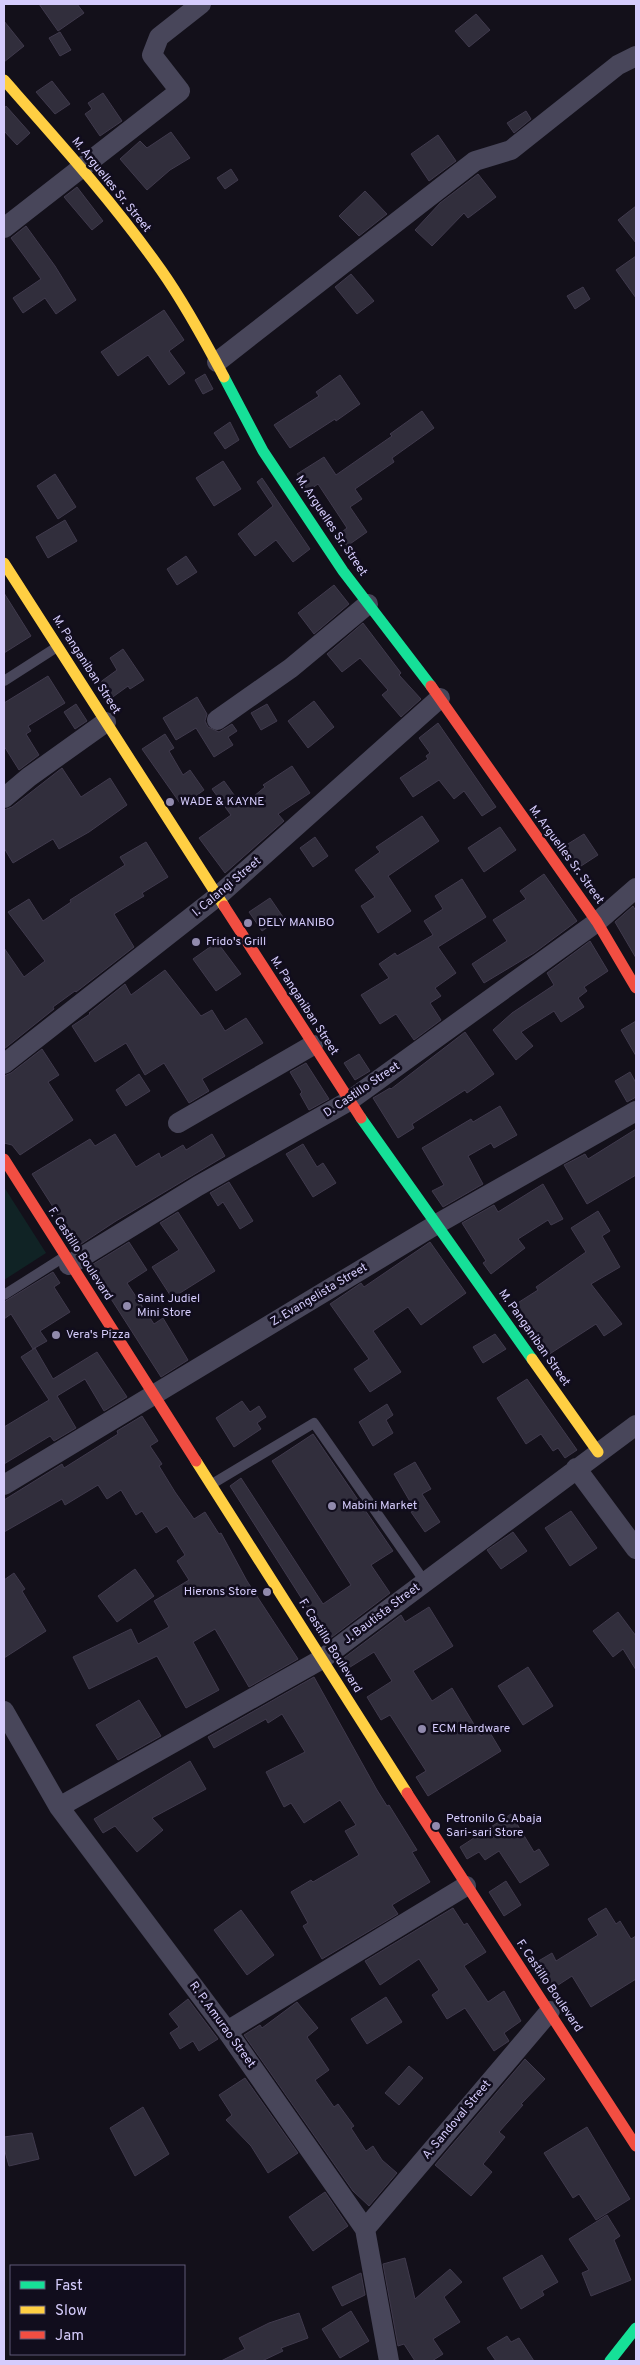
<svg xmlns="http://www.w3.org/2000/svg" width="640" height="2365" viewBox="0 0 640 2365" font-family="Overpass,sans-serif">
<style>
.green{fill:#102325}
.building{fill:#312e3c;stroke:#403a4d}
.lines{fill:none;stroke-linecap:round;stroke-linejoin:round}
.lane{stroke:#48465a;stroke-width:10}
.street{stroke:#48465a;stroke-width:20}
.fast{stroke:#16e098;stroke-width:11}
.slow{stroke:#ffcf43;stroke-width:11}
.jam{stroke:#f24e42;stroke-width:11}
.poi-dot{fill:#918aad;stroke:#110d1d;stroke-width:2}
.labels{text-anchor:middle;dominant-baseline:central;stroke-width:5;stroke-linejoin:round;paint-order:stroke}
.street-label{font-size:12px;fill:#d5ccfc;stroke:#110d1d}
.poi-label{font-size:12px;fill:#d5ccfc;stroke:#110d1d;text-anchor:start}
</style>
<rect width="100%" height="100%" fill="#13101a"/>
<path class="green" d="M4,1187L46,1253L4,1280Z"/>
<path class="building" d="M39,4H77L84,13L58,31Z
M476,14L490,30L469,47L455,31Z
M4,21L24,46L4,62Z
M60,32L71,50L60,56L49,38Z
M52,81L70,104L55,114L36,92Z
M103,93L122,121L100,136L85,114L92,109L88,103Z
M6,106L30,133L17,145L4,131V109Z
M526,111L531,119L514,133L507,123Z
M171,132L190,158L170,170L147,190L120,159L140,141L147,148Z
M438,135L456,161L429,181L411,154Z
M231,169L238,180L225,189L217,178Z
M478,174L496,197L468,218L464,213L432,246L415,230L440,203Z
M77,187L103,221L92,230L64,197Z
M365,191L387,214L359,236L339,216Z
M636,206V243L618,220Z
M26,226L55,266L76,300L56,314L45,298L23,313L13,298L41,279L11,238Z
M636,256V298L616,270Z
M351,274L374,301L357,314L335,287Z
M583,287L590,299L575,309L567,296Z
M164,310L184,340L169,351L185,373L169,385L148,355L118,376L101,352Z
M205,374L213,389L203,394L195,380Z
M340,375L360,404L336,421L335,419L290,448L274,425L319,396L316,392Z
M422,411L434,428L392,458L394,462L355,489L362,499L350,507L367,532L347,546L339,534L347,528L318,484L308,491L297,474L324,457L336,475L392,436L390,434Z
M230,422L239,440L225,449L214,433Z
M223,461L241,489L214,506L196,478Z
M55,474L76,507L58,519L37,486Z
M262,478L310,549L293,562L276,540L255,556L238,534L273,506L257,482Z
M65,520L77,541L48,558L36,537Z
M186,556L197,572L177,585L167,569Z
M334,585L349,604L314,634L298,613Z
M4,593L31,636L4,653Z
M363,623L401,673L399,675L421,699L401,717L382,695L388,690L360,658L342,672L327,654Z
M123,649L144,680L130,689L128,686L110,699L99,683L117,670L110,658Z
M48,676L65,703L28,726L31,731L26,734L39,755L19,770L4,746V703Z
M197,697L207,714L205,721L208,727L219,732L232,724L237,731L228,737L233,745L214,757L196,728L176,740L163,718Z
M314,701L334,727L308,748L288,721Z
M76,704L87,721L75,729L64,712Z
M267,704L277,721L261,730L251,713Z
M438,723L496,807L482,816L464,791L454,799L439,780L413,797L400,778L428,759L426,756L430,753L419,738Z
M165,734L174,748L169,751L183,775L190,770L204,790L182,806L142,749Z
M292,766L310,793L278,814L284,821L225,873L199,838L231,815L212,789L224,781L242,806L265,787L263,785Z
M62,768L81,797L110,778L127,805L89,832L59,849L53,839L13,863L4,848V810L12,807Z
M422,816L439,841L388,876L411,911L378,933L361,906L375,897L355,870L380,852L376,847Z
M500,827L516,850L484,872L468,848Z
M584,834L598,855L578,868L563,847Z
M315,837L328,856L313,867L300,848Z
M146,842L168,877L142,893L144,896L114,914L134,947L76,992L75,991L53,1007L54,1009L4,1049V948L24,977L45,961L8,912L29,899L43,921L71,902L70,900L125,865L120,857Z
M544,874L577,921L534,953L484,983L472,964L507,941L493,920L526,899L520,891Z
M462,879L486,917L438,947L456,973L435,988L441,996L430,1003L441,1020L414,1040L396,1014L380,1024L361,995L389,978L379,964L395,953L397,956L433,935L424,921L443,909L435,896Z
M270,898L283,917L262,931L249,912Z
M633,906L636,911V958L615,922Z
M590,941L608,971L584,987L587,991L578,998L584,1007L561,1022L554,1011L521,1032L533,1046L516,1060L493,1030L512,1013L554,985L547,973Z
M217,942L241,974L216,991L193,959Z
M165,970L201,1016L212,1010L225,1031L246,1018L263,1043L202,1079L209,1091L189,1103L164,1063L145,1075L126,1043L95,1062L72,1026L90,1014L89,1013L125,984L131,995Z
M636,1021V1056L621,1030Z
M465,1032L494,1074L467,1093L465,1090L412,1124L414,1128L398,1138L373,1098L390,1088L391,1089Z
M42,1049L59,1075L48,1082L73,1120L20,1155L12,1145L4,1143V1076L11,1073Z
M359,1054L370,1071L355,1080L344,1063Z
M306,1063L329,1099L309,1110L300,1094L302,1092L290,1072Z
M630,1072L636,1083V1097L627,1102L615,1081Z
M139,1074L150,1091L126,1106L116,1090Z
M500,1106L517,1135L494,1148L491,1143L468,1156L483,1184L443,1207L432,1191L444,1185L422,1148L471,1119L473,1122Z
M636,1129V1175L587,1204L564,1165L585,1154L588,1159Z
M115,1134L136,1167L159,1153L161,1158L183,1145L186,1150L212,1134L225,1156L116,1221L78,1246L32,1174L90,1139L95,1146Z
M303,1144L317,1167L323,1163L336,1183L313,1197L286,1154Z
M229,1182L253,1221L240,1229L223,1202L218,1206L210,1193Z
M543,1184L563,1219L551,1225L548,1220L518,1239L525,1248L491,1274L483,1263L486,1261L462,1223L494,1205L498,1212Z
M598,1211L610,1231L602,1236L620,1267L591,1284L622,1324L604,1336L596,1324L548,1355L516,1304L538,1290L536,1287L586,1252L571,1228Z
M178,1212L215,1271L172,1298L152,1267L179,1250L160,1223Z
M129,1242L147,1270L127,1283L154,1324L163,1318L188,1360L161,1377L90,1266Z
M430,1242L466,1293L421,1325L408,1307L373,1331L401,1372L370,1392L354,1369L369,1359L330,1304L361,1283L364,1287Z
M53,1272L60,1283L54,1287L70,1312L40,1331L47,1341L33,1349L11,1314L4,1319V1302Z
M495,1334L506,1349L483,1363L473,1347Z
M35,1348L53,1379L97,1352L127,1397L104,1411L85,1379L57,1396L76,1428L54,1441L50,1436L4,1464V1427L49,1400L21,1357Z
M527,1379L577,1450L565,1458L558,1448L553,1451L541,1434L526,1444L497,1398Z
M242,1401L250,1412L259,1406L266,1417L257,1423L261,1429L234,1447L216,1418Z
M387,1404L393,1415L386,1420L393,1433L373,1446L359,1422Z
M142,1416L158,1441L150,1446L162,1464L159,1466L175,1492L194,1519L205,1512L219,1534L221,1533L247,1581L298,1659L249,1687L215,1629L193,1642L219,1690L186,1708L157,1656L89,1689L73,1657L131,1629L138,1644L169,1627L154,1601L189,1580L177,1561L185,1555L167,1526L156,1533L142,1511L136,1515L121,1490L107,1499L98,1485L65,1505L62,1499L4,1532V1500L62,1464L64,1468L118,1434L117,1431Z
M313,1434L393,1551L371,1565L390,1593L328,1640L230,1486L241,1478L323,1604L351,1585L272,1461Z
M415,1462L431,1489L422,1494L440,1522L425,1532L411,1512L415,1510L394,1474Z
M571,1511L597,1548L570,1566L545,1528Z
M513,1532L527,1551L501,1569L487,1550Z
M135,1569L154,1596L117,1622L98,1596Z
M14,1573L25,1589L22,1591L46,1631L4,1658V1580Z
M429,1607L453,1646L413,1671L432,1701L452,1688L481,1736L489,1731L501,1751L428,1796L416,1777L426,1771L390,1715L381,1720L367,1697L392,1681L374,1652L347,1669L341,1660L401,1615L405,1622Z
M618,1612L636,1636V1670L623,1649L613,1657L593,1631Z
M528,1667L553,1706L523,1725L498,1686Z
M314,1677L377,1790L387,1806L389,1805L417,1850L412,1852L430,1882L392,1905L398,1914L322,1959L303,1926L308,1923L291,1892L311,1880L313,1882L359,1855L345,1831L356,1825L340,1800L304,1823L291,1803L284,1807L266,1772L305,1752L282,1714L268,1723L266,1719L214,1748L208,1737Z
M139,1700L161,1736L118,1760L96,1725Z
M190,1761L206,1789L152,1818L163,1830L137,1852L115,1826L103,1833L94,1819Z
M511,1814L534,1852L539,1849L549,1865L520,1883L499,1851L485,1860L479,1852L467,1859L460,1847Z
M506,1881L521,1905L504,1916L489,1892Z
M453,1908L464,1925L467,1923L486,1952L464,1966L488,2002L504,1991L521,2021L504,2033L509,2041L494,2051L465,2008L447,2019L432,1995L439,1990L419,1959L380,1985L365,1961Z
M606,1908L616,1924L620,1921L631,1939L636,1936V1979L591,2007L572,1976L552,1989L535,1963L552,1953L556,1961L598,1935L588,1919Z
M241,1910L274,1955L247,1975L214,1930Z
M386,1997L402,2022L367,2044L351,2019Z
M188,1999L218,2039L199,2051L193,2041L180,2049L170,2033L179,2027L169,2014Z
M297,2002L318,2028L307,2037L329,2070L315,2080L334,2107L338,2104L354,2126L351,2128L366,2151L373,2146L382,2160L397,2173L369,2206L353,2191L244,2035L260,2025L262,2028Z
M525,2059L545,2079L521,2104L523,2105L499,2132L505,2137L483,2164L492,2172L471,2196L435,2165Z
M409,2066L423,2078L399,2105L385,2093Z
M245,2078L298,2153L268,2173L251,2146L226,2120L232,2115L219,2095Z
M143,2107L169,2154L135,2176L110,2128Z
M587,2127L630,2199L596,2220L579,2194L573,2198L544,2153Z
M32,2133L39,2159L9,2166L4,2148V2137Z
M325,2192L348,2226L313,2251L289,2217Z
M607,2215L620,2236L614,2240L631,2280L591,2296L582,2273L589,2270L569,2239Z
M542,2255L558,2282L542,2291L544,2295L521,2309L503,2278Z
M405,2258L415,2299L450,2269L462,2282L444,2297L460,2322L433,2339L443,2354L432,2361H415L404,2344L398,2346L383,2264Z
M361,2273L365,2295L342,2306L332,2287Z
M351,2311L369,2341L340,2358L322,2329Z
M299,2313L308,2338L281,2348L283,2351L262,2361H221L245,2349L239,2338L269,2323Z
M507,2336L511,2342L519,2338L534,2361H496L487,2348Z"/>
<g class="lines">
<path class="lane" d="M4,681L57,647
M4,1295L64,1257
M212,1484L314,1423L425,1582"/>
<path class="street" d="M4,228L180,91L152,55L159,37L201,4
M217,362L475,161L511,150L618,65L636,56
M217,720L291,668L368,604
M4,798L29,777L106,722
M4,1064L218,896L440,698
M178,1123L313,1045
M69,1265L198,1186L349,1101L597,922L636,888
M576,1468L636,1549
M4,1485L437,1224L636,1111
M4,1711L59,1807L227,2031L365,2229L389,2361
M59,1807L322,1659L636,1425
M227,2031L466,1886
M365,2229L550,2011"/>
<path class="fast" d="M224,377L263,451L343,571L431,686
M361,1118L532,1359
M610,2361L636,2328"/>
<path class="slow" d="M4,80C58,141 114,203 161,270C185,304 205,341 224,377
M4,563L224,906
M532,1359L598,1452
M196,1461L407,1793"/>
<path class="jam" d="M431,686L597,922L636,988
M224,906L361,1118
M4,1159L196,1461
M407,1793L636,2146"/>
</g>
<g class="poi-dot">
<circle cx="170" cy="802" r="5"/>
<circle cx="248" cy="923" r="5"/>
<circle cx="196" cy="942" r="5"/>
<circle cx="127" cy="1306" r="5"/>
<circle cx="56" cy="1335" r="5"/>
<circle cx="332" cy="1506" r="5"/>
<circle cx="267" cy="1592" r="5"/>
<circle cx="422" cy="1729" r="5"/>
<circle cx="436" cy="1826" r="5"/>
</g>
<g class="labels">
<g class="street-label">
<text transform="translate(111 185) rotate(51)">M. Arguelles Sr. Street</text>
<text transform="translate(331 526) rotate(56)">M. Arguelles Sr. Street</text>
<text transform="translate(86 665) rotate(57)">M. Panganiban Street</text>
<text transform="translate(566 855) rotate(54)">M. Arguelles Sr. Street</text>
<text transform="translate(227 887) rotate(-40)">I. Calangi Street</text>
<text transform="translate(304 1006) rotate(57)">M. Panganiban Street</text>
<text transform="translate(362 1090) rotate(-34)">D. Castillo Street</text>
<text transform="translate(80 1254) rotate(57)">F. Castillo Boulevard</text>
<text transform="translate(319 1295) rotate(-31)">Z. Evangelista Street</text>
<text transform="translate(534 1338) rotate(55)">M. Panganiban Street</text>
<text transform="translate(382 1614) rotate(-37)">J. Bautista Street</text>
<text transform="translate(330 1646) rotate(58)">F. Castillo Boulevard</text>
<text transform="translate(549 1986) rotate(56)">F. Castillo Boulevard</text>
<text transform="translate(222 2025) rotate(54)">R. P. Amurao Street</text>
<text transform="translate(457 2120) rotate(-50)">A. Sandoval Street</text>
</g>
<g class="poi-label">
<text x="180" y="802">WADE &amp; KAYNE</text>
<text x="258" y="923">DELY MANIBO</text>
<text x="206" y="942">Frido's Grill</text>
<text x="137" y="1299">Saint Judiel<tspan x="137" dy="14">Mini Store</tspan></text>
<text x="66" y="1335">Vera's Pizza</text>
<text x="342" y="1506">Mabini Market</text>
<text x="257" y="1592" text-anchor="end">Hierons Store</text>
<text x="432" y="1729">ECM Hardware</text>
<text x="446" y="1819">Petronilo G. Abaja<tspan x="446" dy="14">Sari-sari Store</tspan></text>
</g>
</g>
<rect width="640" height="2365" fill="none" stroke="#d5ccfc" stroke-width="10"/>
<rect x="10" y="2265" width="175" height="90" fill="#110d1d" stroke="#5f5976"/>
<rect x="20" y="2281" width="25" height="8" fill="#16e098" stroke="#5f5976"/>
<text x="55" y="2290" font-size="15" fill="#d5ccfc">Fast</text>
<rect x="20" y="2306" width="25" height="8" fill="#ffcf43" stroke="#5f5976"/>
<text x="55" y="2315" font-size="15" fill="#d5ccfc">Slow</text>
<rect x="20" y="2331" width="25" height="8" fill="#f24e42" stroke="#5f5976"/>
<text x="55" y="2340" font-size="15" fill="#d5ccfc">Jam</text>
</svg>
